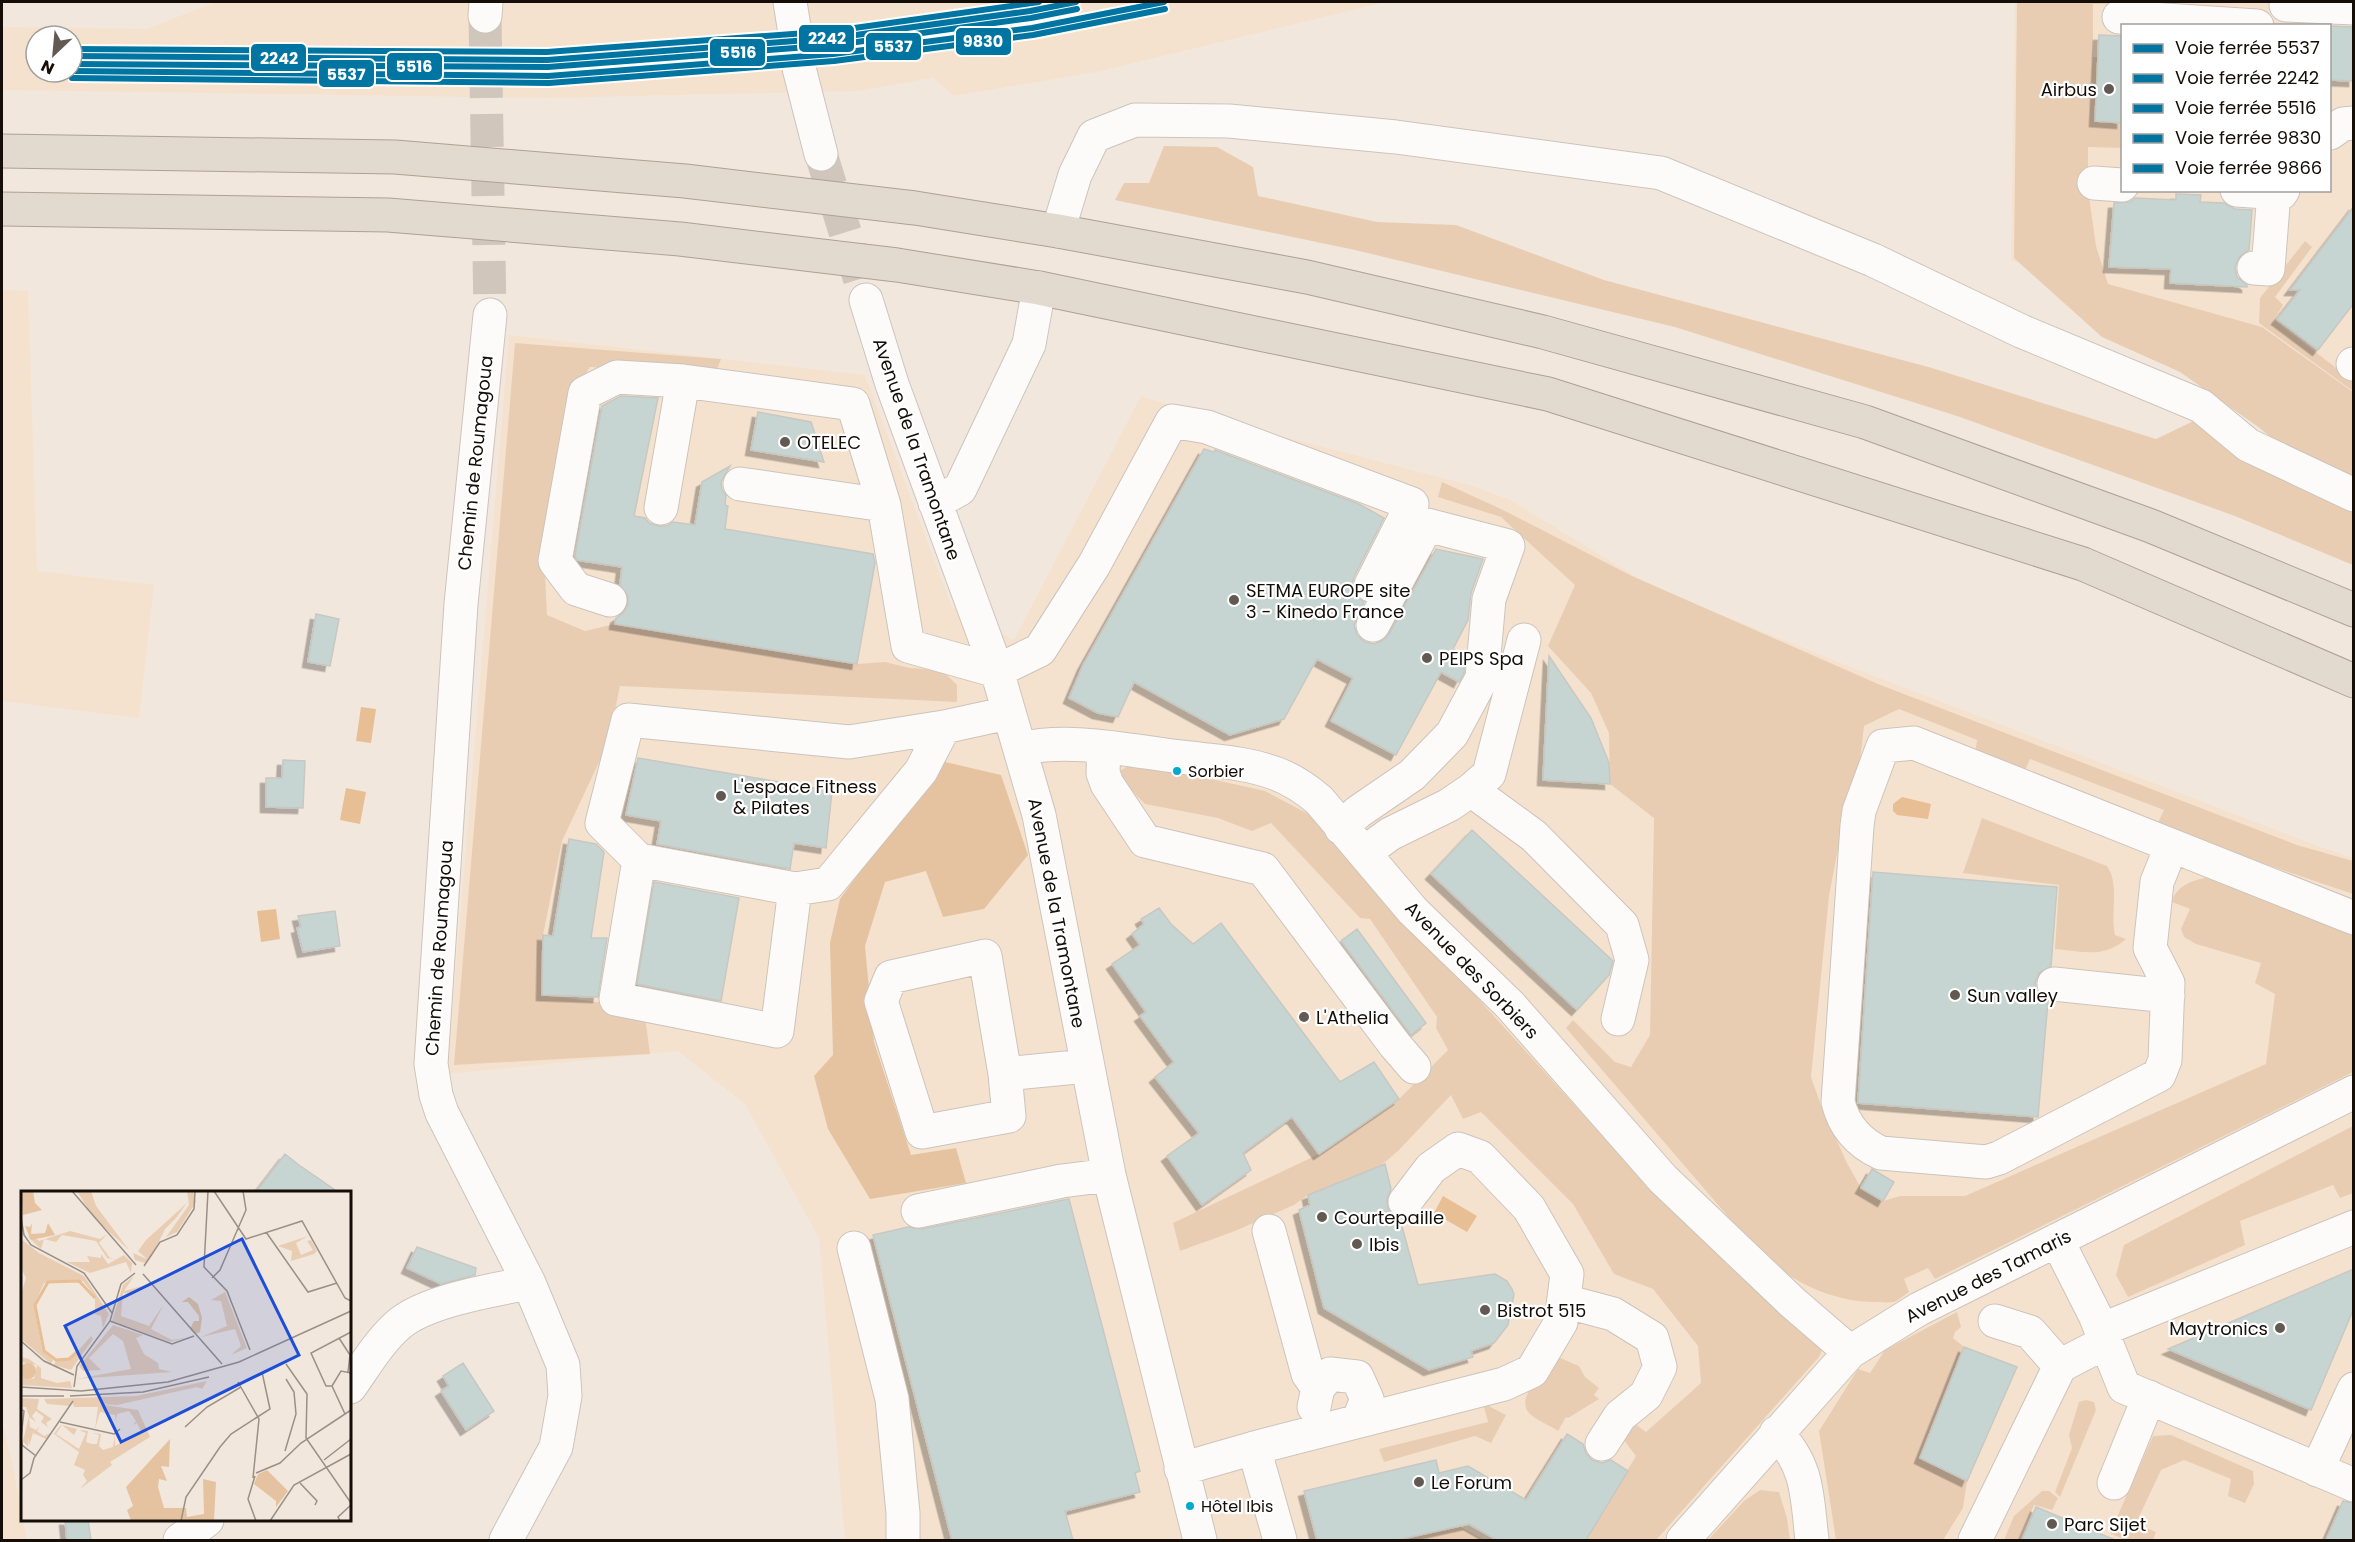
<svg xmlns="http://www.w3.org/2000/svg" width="2355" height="1542" viewBox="0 0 2355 1542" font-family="Poppins,sans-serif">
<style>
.built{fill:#f5e2ce;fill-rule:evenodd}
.green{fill:#e8cdb3}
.forest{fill:#e5c3a0}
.water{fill:#e8be95}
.building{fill:#c7d5d2;stroke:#c7c8c3;stroke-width:1.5;filter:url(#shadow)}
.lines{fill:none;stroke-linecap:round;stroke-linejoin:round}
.minor-tunnel{stroke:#d1c6bc;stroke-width:33;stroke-dasharray:33 16;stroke-linecap:butt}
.minor-casing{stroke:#ccc4bb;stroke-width:35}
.highway-casing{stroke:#afa193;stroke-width:35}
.minor{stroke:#fdfbfa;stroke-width:33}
.highway{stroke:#e2d9cf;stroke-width:33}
.rail-1-casing{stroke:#fff;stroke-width:10}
.rail-2-casing{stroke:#fff;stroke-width:10}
.rail-3-casing{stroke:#fff;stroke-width:10}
.rail-4-casing{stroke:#fff;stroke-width:10}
.rail-5-casing{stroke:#fff;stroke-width:10}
.rail-1{stroke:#0075a1;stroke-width:6}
.rail-2{stroke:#0075a1;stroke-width:6}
.rail-3{stroke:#0075a1;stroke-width:6}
.rail-4{stroke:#0075a1;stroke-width:6}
.rail-5{stroke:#0075a1;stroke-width:6}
.poi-dot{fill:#625a52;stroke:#fff;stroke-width:2}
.bus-dot{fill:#00a9ce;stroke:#fff;stroke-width:2}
.labels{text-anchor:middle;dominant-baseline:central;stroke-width:4.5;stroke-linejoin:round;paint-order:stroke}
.bus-label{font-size:16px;fill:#150e08;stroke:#fff;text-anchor:start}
.poi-label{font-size:18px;fill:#150e08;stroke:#fff;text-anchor:start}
.street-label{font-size:18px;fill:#150e08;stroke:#fff}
.inset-river{fill:none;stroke:#e8be95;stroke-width:3}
.inset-road{fill:none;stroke:#9a9087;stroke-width:1.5}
.view{fill:#1d4ed8;fill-opacity:0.15;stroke:#1d4ed8;stroke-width:3}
.inset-edge{fill:none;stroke:#150e08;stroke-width:3}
.line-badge{stroke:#fff;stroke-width:2}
.badge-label{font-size:16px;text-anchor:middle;font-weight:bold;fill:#fff}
</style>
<defs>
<filter id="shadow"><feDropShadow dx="-5.5" dy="5.5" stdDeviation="0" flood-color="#0004"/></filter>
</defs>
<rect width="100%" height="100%" fill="#f2e7dc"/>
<path class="built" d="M215,2H476L496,18L506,2H1386L1101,71L954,96L933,78L857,91L549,98L2,90V27L147,29ZM36,36H72V72H36Z
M2015,2H2353V394L2262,327L2011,261ZM2122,26H2330V190H2122Z
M2,290L28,291L37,571L154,585L139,718L2,701Z
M509,335L865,375L952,607L1014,640L1141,396L1197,414L1473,486L1510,500L1656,589L1861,671L2318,846L2353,858V1540H845L819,1238L745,1104L678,1051L447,1074Z
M2,1421L13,1466L27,1540H2Z"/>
<path class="green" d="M2017,2H2114V4H2093V57H2098L2095,121L2122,123V148L2088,147V189L2096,246L2108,284L2262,327L2353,392V483L2293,455L2257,426L2180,372L2102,337L2014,258Z
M1164,146L1217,147L1253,167L1258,196L1377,222L1456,225L1604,280L1932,368L2156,439L2204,416L2353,506V565L2235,516L1957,416L1675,327L1355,250L1115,200L1124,183H1149Z
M2305,241L2312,247L2275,297L2283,305L2274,320L2353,381V391L2259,323L2260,298Z
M515,343L721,359L716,372L590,367L567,402L544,552L547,615L585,631L615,624L857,664L885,662L910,668L942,670L957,685V702L620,686L608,743L562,841L543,935L542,994L644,1009L650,1054L454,1065Z
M1442,482L1501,509L1632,576L1878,684L2297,845L2353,861V894L2156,827L2164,810L2030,759L2021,780L1974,761L1977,740L1899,709L1864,726L1859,769L1847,801L1829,896L1811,1077L1822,1108L1847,1163L1861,1188L1883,1201L1900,1196H1965L2266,1064L2275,994L2255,983L2261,963L2196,944L2184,937L2181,929L2190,909L2172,902C2175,886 2195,879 2210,877L2353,935V1072L1935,1279L1928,1268L1904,1279L1909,1292C1904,1295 1898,1301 1893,1302C1887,1303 1879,1302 1874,1302C1827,1301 1789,1280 1756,1249L1566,1028L1573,1020L1615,1062L1631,1067L1650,1035L1654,818L1610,784L1609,733L1591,693L1548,646L1575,585L1501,517L1438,497Z
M1128,766L1211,779L1265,791L1314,817L1634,1171L1731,1268L1822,1350L1819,1357L1656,1540H1585L1636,1456L1623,1439L1631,1421L1646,1432L1701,1383L1698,1346L1653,1289L1614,1274L1573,1204L1481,1112L1463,1119L1451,1095L1398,1151L1379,1167L1308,1195L1294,1205L1235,1231L1180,1251L1173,1223L1319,1154L1399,1099L1448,1050L1436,1028L1437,1017L1370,919L1360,918L1271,823L1252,831L1218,818L1145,804L1115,774Z
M1982,818L2107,866C2120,884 2110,913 2115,935L2126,939C2104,959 2082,951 2055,949L2059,885L1963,873Z
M2353,1126V1193L2340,1198L2333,1185L2240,1221L2245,1245L2128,1297L2116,1275L2124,1245Z
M1957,1312L1961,1327L1955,1332L1953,1338L1964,1347L1920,1457L1967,1481L1963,1508L1943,1540H1836L1819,1431L1858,1369L1870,1373L1885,1350Z
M1558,1357L1579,1366L1585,1377L1599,1388L1594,1395L1599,1399L1568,1418L1566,1417L1558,1431C1549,1425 1536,1420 1529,1413C1514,1397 1548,1368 1558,1357Z
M2086,1400L2094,1402L2096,1410L2060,1497L2055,1492L2072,1448L2069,1435L2079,1402Z
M1483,1403L1506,1415L1491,1443L1475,1436L1384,1462L1379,1449L1488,1422Z
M2171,1435L2253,1471L2254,1484L2245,1503L2228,1496L2231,1479L2184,1460L2161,1470L2136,1523L2156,1532L2153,1540H2125L2110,1533L2153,1436Z
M1760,1490L1779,1492L1787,1518L1790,1540H1708L1744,1501Z
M2042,1491H2049L2058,1498L2052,1510L2034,1505L2019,1540H2004L2014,1516Z
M1452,1522L1484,1540H1386Z"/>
<path class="forest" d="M941,761L1001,775L1028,855L984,909L943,917L926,871L885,882L865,946L874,1042L911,1155L956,1148L966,1183L870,1199L828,1129L814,1076L833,1055L830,943L840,899Z"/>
<path class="water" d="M361,707L376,709L371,743L356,741Z
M346,788L366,792L360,824L340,820Z
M1902,797L1931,804L1928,819L1897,815L1893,811V804Z
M276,909L280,939L261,942L257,911Z
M1443,1196L1477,1216L1467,1232L1434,1213Z"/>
<path class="building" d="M2330,26L2354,27V81L2330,80Z
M2099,35L2122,36V123L2095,121Z
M2176,194L2201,195L2200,202L2224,203L2235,209L2252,210L2249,250L2239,257L2235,267L2237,277L2247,285V287L2170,283L2171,269L2109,267L2114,203L2130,202L2135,198L2176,200Z
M2354,206V303L2318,350L2277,319L2300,290H2290Z
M621,396L658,398L634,516L645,518L649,523L658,526H667L673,522L695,525L702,482L730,466L721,482L722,490L726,495L725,505L728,506L725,529L873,554L875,563L857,664L615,624L616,618L623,613L628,605V596L620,585L622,567L577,560L575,556L602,406Z
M758,412L811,422L824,462L751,450Z
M1204,449L1214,452L1215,450L1359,504L1384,518L1354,577L1352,585L1356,596L1364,602L1354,625L1357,635L1365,642L1374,644L1382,641L1389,634L1436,549L1483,559L1471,593L1468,620L1453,649L1465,656L1464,673L1459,682L1441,672L1396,755L1331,721L1353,678L1317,659L1284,719L1230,735L1134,682L1118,717L1098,713L1069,698L1083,665Z
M316,614L339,619L330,666L308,662Z
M1549,656L1591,718L1609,763L1610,784L1543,780Z
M638,758L832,791L826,848L794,843L790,869L657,844L661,821L626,815Z
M283,760L305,761L303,808L266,807V778H282Z
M1472,830L1613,961L1609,975L1577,1010L1431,874Z
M569,839L596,844L604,852L591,938H607L598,997L542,995L543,935L553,936Z
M1873,872L2057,887L2051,966L2039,973L2035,983L2037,992L2048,1001L2038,1117L1858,1103Z
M654,882L739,898L721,1001L637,984Z
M1159,908L1171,924L1193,944L1221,923L1340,1082L1374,1062L1399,1099L1319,1154L1292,1117L1243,1153L1251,1170L1202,1205L1167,1156L1199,1133L1155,1077L1174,1062L1140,1016L1146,1012L1112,964L1140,945L1132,934L1144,924L1141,919Z
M335,911L340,946L303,952L297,928L301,927L298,916Z
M1357,929L1426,1023L1411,1035L1341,941Z
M285,1154L299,1165L338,1192H256Z
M1385,1164L1391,1189L1387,1199L1388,1209L1393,1216L1400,1219L1418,1285L1495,1274L1507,1281L1512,1289L1514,1294L1508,1325L1494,1343L1471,1351L1473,1357L1429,1370L1324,1308L1299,1210L1310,1205L1308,1195Z
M1872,1169L1894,1182L1883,1201L1861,1188Z
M1069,1199L1140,1471L1135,1473L1140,1492L1065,1511L1073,1540H952L873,1235L908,1227L922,1229Z
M417,1247L476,1268L475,1275L441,1284L407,1268Z
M2354,1269V1308L2311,1410L2168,1349Z
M1964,1347L2017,1367L1967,1481L1920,1458Z
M463,1363L494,1411L466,1430L441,1391L449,1386L443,1376Z
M1567,1434L1583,1444L1586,1453L1592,1460L1602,1463L1611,1460L1628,1471L1586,1540H1497L1469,1524L1397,1540H1317L1304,1491L1436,1460L1439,1473L1468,1466L1526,1500Z
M2343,1501L2354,1503V1540H2326Z
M2036,1507L2115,1540H2022Z
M65,1520H88L91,1540H67Z"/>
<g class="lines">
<path class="minor-tunnel" d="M485,16L490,315
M794,27L799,68
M821,154L866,300"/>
<g class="minor-casing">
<path id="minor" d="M790,2L794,27
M2286,5L2354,8
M485,16L486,2
M2119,17L2257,26
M799,68L821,154
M2330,133L2343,124L2354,123
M2094,183L2122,185
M2237,190L2281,193L2283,190
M1058,231L1075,175L1094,136L1135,120L1229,121L1396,137L1661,173L1873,260L2021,331L2201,406L2248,445L2354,495
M2254,268L2268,269L2274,192
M866,300L892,384L997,671L1039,815L1109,1175L1200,1540
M490,315L461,604L431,1064L436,1095L442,1113L529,1283L563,1365L565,1396L556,1447L506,1540
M2353,364H2354
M740,484L884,505L908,646L997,671L1040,650L1094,565L1172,421L1207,427L1412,504L1371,585
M935,503L960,489L1029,344L1039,288
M661,508L683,381L853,404L884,505
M610,600L576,589L555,561L585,393L617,377L683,381
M1104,747L1103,773L1107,784L1145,841L1263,869L1395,1045L1414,1067
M1020,749C1070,737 1131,751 1181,757C1213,761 1246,762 1277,774C1293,780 1306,789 1319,800L1413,911L1510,1005L1663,1179L1792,1302L1850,1352
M1471,790L1489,774L1524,640
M1341,828L1358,812L1412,775L1452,734L1482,678L1489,599L1508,546L1427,525L1373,625
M2171,847L2157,882L2150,948L2168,983L2165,1060L2159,1075L1999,1158L1986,1162L1881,1153C1859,1143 1844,1126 1838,1102L1857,826L1859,811L1883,746L1914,743L2354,918
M1364,853L1390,834L1449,805L1471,790L1534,836L1622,925L1632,960L1618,1019
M639,860L616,999L777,1031L795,889L639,860L602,823L628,720L849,742L944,727L1008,713
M795,889L828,884L921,771L944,727
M2054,984L2168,996
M1005,1074L1009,1116L922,1132L881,1001L891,977L985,956L1005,1074L1087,1066
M918,1211L1062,1181L1109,1175
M1269,1231L1308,1374L1318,1388
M2057,1240L2095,1315L2124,1387L2354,1485
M854,1248L892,1399L903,1513V1540
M1564,1301L1613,1314L1652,1338L1660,1367L1646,1395L1620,1416L1602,1444
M1995,1321L2030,1332L2060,1366
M2101,1330L2354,1227
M350,1387C365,1366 378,1343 398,1325C425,1301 492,1290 529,1283
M1314,1407L1318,1388L1330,1374L1357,1377L1367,1399L1358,1421
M1776,1433C1809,1465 1807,1498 1812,1540
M1254,1448L1280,1540
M1181,1469L1254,1448L1504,1384L1532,1371L1561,1322L1567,1274L1529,1208L1480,1157L1458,1149L1431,1168L1405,1202
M2317,1470L2354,1389
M2114,1483L2149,1397
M180,1540L207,1520
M1683,1540L1850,1352L1919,1309L2354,1092
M1975,1540L2060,1366L2106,1342"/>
</g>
<g class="highway-casing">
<path id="highway" d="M2,151L395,157L685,181L915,208L1058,231L1307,277L1543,332L1865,422L2151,526L2354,610
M2,209L388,215L680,239L897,265L1039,288L1548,394L2083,564L2354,681"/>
</g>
<use href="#minor" class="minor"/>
<use href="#highway" class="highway"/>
<g class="rail-1-casing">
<path id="rail-1" d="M72,71L548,76L833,54L1032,28L1164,2"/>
</g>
<g class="rail-2-casing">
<path id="rail-2" d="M72,56L547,60L834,38L1030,11L1076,2"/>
</g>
<g class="rail-3-casing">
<path id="rail-3" d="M72,64L548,67L835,45L1031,18L1077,9"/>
</g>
<g class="rail-4-casing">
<path id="rail-4" d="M72,78L549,83L834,61L1033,35L1165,9"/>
</g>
<g class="rail-5-casing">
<path id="rail-5" d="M72,49L547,52L833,31L1039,2"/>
</g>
<use href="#rail-1" class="rail-1"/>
<use href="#rail-2" class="rail-2"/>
<use href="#rail-3" class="rail-3"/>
<use href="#rail-4" class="rail-4"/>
<use href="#rail-5" class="rail-5"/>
</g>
<g class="poi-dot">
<circle cx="2109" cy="89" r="6"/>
<circle cx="785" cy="442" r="6"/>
<circle cx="1234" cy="600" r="6"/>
<circle cx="1427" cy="658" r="6"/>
<circle cx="721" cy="796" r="6"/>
<circle cx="1955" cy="995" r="6"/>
<circle cx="1304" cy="1017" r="6"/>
<circle cx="1322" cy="1217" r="6"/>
<circle cx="1357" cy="1244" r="6"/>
<circle cx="1485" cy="1310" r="6"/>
<circle cx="2280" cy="1328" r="6"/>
<circle cx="1419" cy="1482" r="6"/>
<circle cx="2052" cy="1524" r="6"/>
</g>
<g class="bus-dot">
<circle cx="1177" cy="771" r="5"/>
<circle cx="1190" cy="1506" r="5"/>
</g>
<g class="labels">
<g class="bus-label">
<text x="1188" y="771">Sorbier</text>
<text x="1201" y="1506">Hôtel Ibis</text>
</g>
<g class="poi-label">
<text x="2097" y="89" text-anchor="end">Airbus</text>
<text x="797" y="442">OTELEC</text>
<text x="1246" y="590">SETMA EUROPE site<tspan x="1246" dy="21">3 - Kinedo France</tspan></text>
<text x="1439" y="658">PEIPS Spa</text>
<text x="733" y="786">L'espace Fitness<tspan x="733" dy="21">&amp; Pilates</tspan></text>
<text x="1967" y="995">Sun valley</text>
<text x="1316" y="1017">L'Athelia</text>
<text x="1334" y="1217">Courtepaille</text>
<text x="1369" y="1244">Ibis</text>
<text x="1497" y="1310">Bistrot 515</text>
<text x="2268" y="1328" text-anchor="end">Maytronics</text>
<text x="1431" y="1482">Le Forum</text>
<text x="2064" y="1524">Parc Sijet</text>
</g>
<g class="street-label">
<text transform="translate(917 449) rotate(71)">Avenue de la Tramontane</text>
<text transform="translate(475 463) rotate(-84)">Chemin de Roumagoua</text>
<text transform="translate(1057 913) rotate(79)">Avenue de la Tramontane</text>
<text transform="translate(439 948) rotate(-86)">Chemin de Roumagoua</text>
<text transform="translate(1472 970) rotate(46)">Avenue des Sorbiers</text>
<text transform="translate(1988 1276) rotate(-27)">Avenue des Tamaris</text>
</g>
</g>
<g transform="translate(21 1191)">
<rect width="330" height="330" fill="#f2e7dc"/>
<path d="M56,0H70L75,15L108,59L72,26ZM166,0H172L175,11L156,41L145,46L168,14ZM166,12L155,27L144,38L131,65L124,72L114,69L112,62L126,68L117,60L125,49ZM49,40L79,48L86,43L78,52L89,67L96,69L86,67L75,50L41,44L35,51L23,48L20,58L7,46L10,44L18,50ZM287,45L275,52L280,64L292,59L286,50L290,49L296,60L293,63L270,70L271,60L257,55ZM0,48L18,62L63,85L88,123L82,137L80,125L74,123V105L62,90L23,92L13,114L21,159L32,169L30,173L0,148V104L5,87L0,77ZM80,63L87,73L103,64L111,72L110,82L105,71L69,82L46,71H69L66,65L80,67ZM113,85L103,100L121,95L112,103L102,102L100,125L128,135L143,113L130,138L151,149L165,147L149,151L91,130L102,94ZM204,101L226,157L210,164L220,155L214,138L180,146L206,135L200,110L190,109ZM92,134L122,144L115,147L123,163L137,172L138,178L151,181L55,188L110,178L102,150L92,143L68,167L80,179L62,180L58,175ZM70,145L72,148L50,179L33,174L35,169L50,168ZM0,166L8,168L20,177V187L36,192L49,190L51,197L0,194V186L13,188L16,174L0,171ZM186,190L181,198L176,196L96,214L77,213L117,219L129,246L89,271L91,274L59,298L66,290L62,284L64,279L53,274L58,261L33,243L39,235L41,234L56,238L53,244L41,234L35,243L58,258L65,242L60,240L59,239L67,240L65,251L71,253H76L78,244L71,242L80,243L78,255L82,259L92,256L94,244V255L120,240L116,232L112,234L115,230L108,220L96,223L95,231L94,224L79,221L74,238L77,216H53L51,210L49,215L26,213L23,208L115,205ZM0,207L18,208L16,218L31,228L25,232L27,236L20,231L23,226L15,220L11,225L15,231L8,226L9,236L15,239L19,235L16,240L23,245L29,242L25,248L12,242L8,255L7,246V256L2,250L8,225L5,216H0Z" fill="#e8cdb3"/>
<path d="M0,0H12L14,12L21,19L2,24ZM11,32L10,43L24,42L27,32L34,44L10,49L4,35L9,36ZM168,106L177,113L181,127L179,141L174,143L169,138L173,130H178V125L167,111H161ZM-1 180a8 8 0 1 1 16 0a8 8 0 1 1-16 0ZM149,248L148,276L140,275L146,290L138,288L137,296L143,317H165L166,326L183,323L182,288L195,291L193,330H110L106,319L112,315L105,296ZM246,279L267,300L255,316V310L233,293L237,283Z" fill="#e5c3a0"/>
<path class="inset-river" d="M56,161L48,168L35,169L23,160L14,114L27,91L58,90L74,107"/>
<path class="inset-road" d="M51,0L115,74M187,0L183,76L206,100L229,159M193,0L225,48L281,30L324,107L330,110M0,27L3,44L10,54L63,82L91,122M245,41L287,101L316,92M123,75L139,51L156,44L173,18L174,0M122,83L201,173M191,87L199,79L225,19L222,0M89,130L151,153L173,145M318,147L329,164L327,181M0,150L23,170L53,184M265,173L286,203L285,247L330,312M217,191L238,228L232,287M311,195L320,180L330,182M0,196L60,200L147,191L218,171L330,120M53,196L56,175L89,130L100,93L114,82M0,205H43M49,205L122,201L188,186M0,218L3,220L0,247M324,223L311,195H305L290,162L330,141M39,231L93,243L99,238M164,236L186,216L220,196M0,247L1,254L15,265M264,260L275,223L273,201L265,188M303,269L330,248M235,282L259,272L280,252L330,219M234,285L227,308L235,330M0,289L9,282L13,267L52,210M279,292L296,310L294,314M160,330L165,306L199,256L210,243L249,218L241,181M249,330L273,294L330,263M319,330L317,326L330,314"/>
<path class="view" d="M221,48L278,164L100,251L44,135Z"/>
<rect width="330" height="330" class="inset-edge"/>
</g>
<g class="line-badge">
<rect x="798" y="24" width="57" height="29" rx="6" fill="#0075a1"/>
<rect x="955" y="27" width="57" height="29" rx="6" fill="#0075a1"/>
<rect x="865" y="32" width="57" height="29" rx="6" fill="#0075a1"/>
<rect x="709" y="38" width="57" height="29" rx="6" fill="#0075a1"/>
<rect x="250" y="43" width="57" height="29" rx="6" fill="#0075a1"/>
<rect x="386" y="52" width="57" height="29" rx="6" fill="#0075a1"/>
<rect x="318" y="59" width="57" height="29" rx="6" fill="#0075a1"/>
</g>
<g class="badge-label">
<text x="827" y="44">2242</text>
<text x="983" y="47">9830</text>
<text x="893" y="52">5537</text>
<text x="738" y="58">5516</text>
<text x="279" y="64">2242</text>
<text x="414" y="72">5516</text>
<text x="346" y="80">5537</text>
</g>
<rect width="2355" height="1542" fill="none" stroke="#150e08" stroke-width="6"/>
<rect x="2121" y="24" width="210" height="168" fill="#ffffff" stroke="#a19f9c" stroke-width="1.5"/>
<rect x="2133" y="44" width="30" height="9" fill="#0075a1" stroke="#a19f9c" stroke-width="1.5"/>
<text x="2175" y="54" font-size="18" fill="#150e08">Voie ferrée 5537</text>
<rect x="2133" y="74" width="30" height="9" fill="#0075a1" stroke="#a19f9c" stroke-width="1.5"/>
<text x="2175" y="84" font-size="18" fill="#150e08">Voie ferrée 2242</text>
<rect x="2133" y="104" width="30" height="9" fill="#0075a1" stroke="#a19f9c" stroke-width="1.5"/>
<text x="2175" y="114" font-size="18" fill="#150e08">Voie ferrée 5516</text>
<rect x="2133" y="134" width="30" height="9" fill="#0075a1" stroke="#a19f9c" stroke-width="1.5"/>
<text x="2175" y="144" font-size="18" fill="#150e08">Voie ferrée 9830</text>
<rect x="2133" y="164" width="30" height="9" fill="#0075a1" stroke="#a19f9c" stroke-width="1.5"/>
<text x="2175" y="174" font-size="18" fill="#150e08">Voie ferrée 9866</text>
<g transform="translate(54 54) rotate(206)"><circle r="28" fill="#ffffff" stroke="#a19f9c" stroke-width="1.5"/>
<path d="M0-4.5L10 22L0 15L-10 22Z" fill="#625a52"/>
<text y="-9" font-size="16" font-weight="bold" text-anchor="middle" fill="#150e08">N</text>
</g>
</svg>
